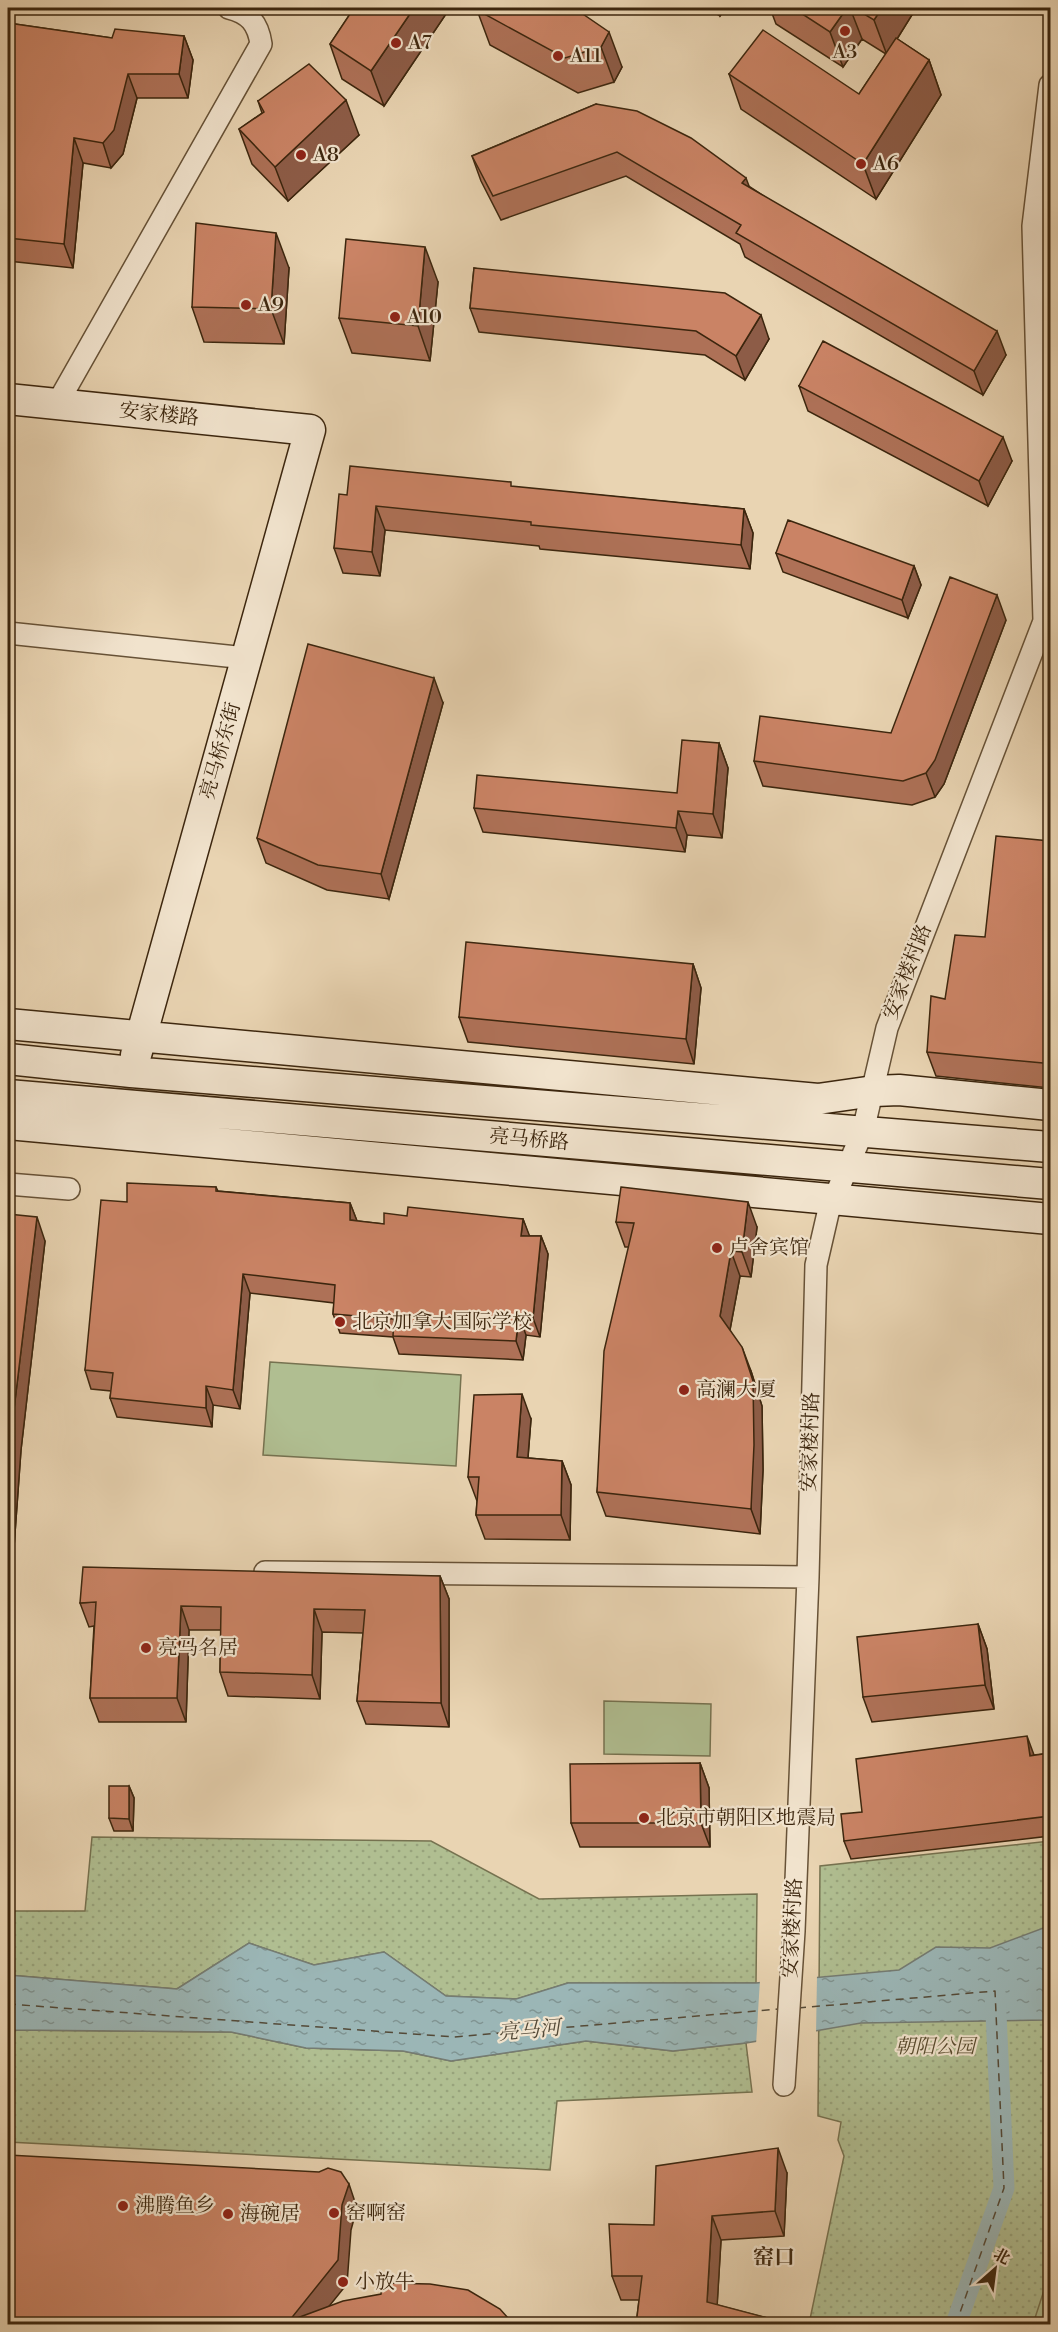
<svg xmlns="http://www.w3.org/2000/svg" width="1058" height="2332" viewBox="0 0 1058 2332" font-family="'Libre Bodoni','Noto Serif SC',serif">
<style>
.green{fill:url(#green-dots);stroke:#767250;stroke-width:1.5}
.pitch{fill:#b0be91;stroke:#767250;stroke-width:1.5}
.water{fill:url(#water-ripples);stroke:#757c73;stroke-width:1.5}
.pier{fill:#e9d4b2}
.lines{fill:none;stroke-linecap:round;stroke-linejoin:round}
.canal{stroke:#9bb6b6;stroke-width:21}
.ferry{stroke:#544a38;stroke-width:1.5;stroke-dasharray:8 6;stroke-linecap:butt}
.street-casing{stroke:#675237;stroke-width:24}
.secondary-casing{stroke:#3c260e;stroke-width:33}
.street{stroke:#f1e3cd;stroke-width:21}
.secondary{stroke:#f1e3cd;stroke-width:30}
.wall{fill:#ae7157;stroke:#3c260e;stroke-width:1.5}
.shaded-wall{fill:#8d5c47;stroke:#3c260e;stroke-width:1.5}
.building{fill:#ca8365;stroke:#3c260e;stroke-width:1.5}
.poi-dot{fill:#8f2418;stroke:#f1e3cd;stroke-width:2}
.labels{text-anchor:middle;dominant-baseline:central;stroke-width:4.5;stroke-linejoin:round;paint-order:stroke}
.poi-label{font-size:20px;fill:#3c260e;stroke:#f1e3cd;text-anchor:start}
.street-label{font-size:20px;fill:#3c260e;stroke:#f1e3cd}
.park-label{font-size:20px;font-style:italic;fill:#594c2f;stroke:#f1e3cd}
.water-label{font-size:21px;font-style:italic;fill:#544a38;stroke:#f1e3cd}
.neighbourhood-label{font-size:21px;font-weight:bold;fill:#3c260e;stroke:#f1e3cd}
</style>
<defs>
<pattern id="green-dots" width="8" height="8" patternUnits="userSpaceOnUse" patternTransform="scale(1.5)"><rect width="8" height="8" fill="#b0be91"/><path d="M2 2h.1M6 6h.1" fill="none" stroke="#98a37c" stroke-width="1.8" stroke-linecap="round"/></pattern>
<pattern id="water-ripples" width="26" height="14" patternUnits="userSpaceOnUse" patternTransform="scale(1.5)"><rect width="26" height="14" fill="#9bb6b6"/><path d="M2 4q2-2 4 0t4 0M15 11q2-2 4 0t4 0" fill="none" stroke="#809492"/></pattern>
</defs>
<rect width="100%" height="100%" fill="#e9d4b2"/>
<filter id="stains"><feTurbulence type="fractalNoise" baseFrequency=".00333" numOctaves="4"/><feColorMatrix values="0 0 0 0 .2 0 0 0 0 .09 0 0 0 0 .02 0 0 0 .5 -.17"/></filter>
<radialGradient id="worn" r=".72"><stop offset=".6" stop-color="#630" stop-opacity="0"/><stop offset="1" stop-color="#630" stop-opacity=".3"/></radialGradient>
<path class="green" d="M92,1837L431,1841L539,1899L757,1894L756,1983H568L517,1999L446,1996L384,1952L314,1965L249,1943L177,1989L8,1975V1911H85Z
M1050,1841V2324H809L844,2156L838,2140L841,2122L818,2116L820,1866Z
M8,2030L231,2032L306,2048L403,2051L451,2061L586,2041L673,2051L746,2043L752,2092L557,2101L550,2170L8,2142Z"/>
<path class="pitch" d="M270,1362L461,1375L456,1466L263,1455Z
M604,1701L711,1704L710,1756L604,1754Z
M1050,2272V2324H1033Z"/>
<path class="water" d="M1046,1927L1050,1928V2018L1046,2020L861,2023L746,2043L673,2051L586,2041L451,2061L403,2051L306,2048L231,2032L8,2030V1975L177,1989L249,1943L314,1965L384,1952L446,1996L516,1999L568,1983H756L899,1970L936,1947L990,1948Z"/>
<path class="pier" d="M817,1975L816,2034L756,2045L760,1980Z"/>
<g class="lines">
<path class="canal" d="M956,2324L1004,2188L995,1992"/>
<path class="ferry" d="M8,2004L454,2037L779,2009
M798,2008L995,1991L1004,2188L956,2324"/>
<g class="street-casing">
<path id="street" d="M57,404L261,44C258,23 249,13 229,8
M8,633L246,658
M8,1184L69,1189
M265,1572L808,1577
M784,2085L794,1931L808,1577L816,1265L828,1213L863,1131L887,1028L1044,621L1033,226L1050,85"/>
</g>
<g class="secondary-casing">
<path id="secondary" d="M8,399L310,430L136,1055
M8,1024L818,1099L874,1091L899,1090L1050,1105
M8,1059L131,1072L1050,1147
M8,1095L1050,1184
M8,1124L1050,1219"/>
</g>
<use href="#street" class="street"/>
<use href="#secondary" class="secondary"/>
</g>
<path class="wall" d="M354,8H450L384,106L342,79L330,44Z
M574,8L622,67L614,82L578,93L490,45L477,10Z
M707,8H725L720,16Z
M770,8H914L915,10L897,39L929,60L941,95L876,199L741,109L729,74L859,94L886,54L862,39L843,67L776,24Z
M8,23L112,38L184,36L193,60L188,98H137L123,154L111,168L83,163L73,268L8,261Z
M258,101L359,135L288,201L252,164L239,129L262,113Z
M596,104L750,187L1006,355L983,395L745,257L740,244L626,176L501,220L481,181L472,156Z
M289,268L284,344L204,342L192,307Z
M474,268L769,339L745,380L705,355L479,332L470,308Z
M438,282L430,361L352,353L339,318Z
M799,386L1012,461L988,506L808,411Z
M513,487L744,509L753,533L750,569L540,549L539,546L385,530L380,576L343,573L334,548L347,495Z
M776,553L914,566L921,585L908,618L783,572Z
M1006,620L944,784L935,797L912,805L763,786L754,761L891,733Z
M443,703L389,899L327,890L266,863L257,838Z
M719,743L728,768L722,838L687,835L685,852L483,832L474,808L677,793Z
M1050,841V1088L936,1076L927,1052L945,999L985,937Z
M693,964L701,988L694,1064L468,1042L459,1017Z
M216,1187L218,1191L350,1203L357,1221L384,1224L407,1216L523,1219L529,1236H541L548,1254L540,1337L526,1335L523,1360L399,1354L393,1337L340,1333L333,1314L334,1303L250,1293L240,1409L213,1405L212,1427L117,1417L110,1398L111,1391L91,1389L85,1370L127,1202Z
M8,1214L45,1241L21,1450L14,1547L8,1546Z
M616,1222L757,1227L751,1277L740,1276L730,1330L751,1371L762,1406L763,1470L760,1534L606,1516L597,1492L629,1247H625Z
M531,1419L528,1458L562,1461L571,1485L570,1540L485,1539L476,1515L477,1501L468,1477Z
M440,1576L449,1599V1727L366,1724L357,1701L363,1633L322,1632L320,1699L228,1696L220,1672L221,1630H189L186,1722H99L90,1698L94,1626L89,1627L80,1603Z
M978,1624L987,1649L994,1709L872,1722L863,1697Z
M1050,1753V1836L851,1859L844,1841L862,1812L1034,1755Z
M700,1763L709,1788L710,1847H580L571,1823Z
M129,1786L134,1798L133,1831H114L109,1818Z
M787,2173L784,2236L721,2240L717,2305L775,2320L776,2325H636L639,2300H621L612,2276L654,2225Z"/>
<path class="shaded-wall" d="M414,8H450L384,106L371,71Z
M717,8H725L720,16Z
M847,8H850L862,39L843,67L830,32Z
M882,8H914L915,10L887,55L874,20Z
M609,32L622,67L614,82L601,47Z
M184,36L193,60L188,98L179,74Z
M929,60L941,95L876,199L863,164Z
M128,74L137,98L123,154L111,168L103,143Z
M346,100L359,135L288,201L275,167Z
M74,138L83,163L73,268L64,244Z
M746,178L755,202L742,183Z
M276,233L289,268L284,344L271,309Z
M425,247L438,282L430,361L418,326Z
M761,315L769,339L745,380L736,356Z
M997,331L1006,355L983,395L974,371Z
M1003,437L1012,461L988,506L979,481Z
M376,506L385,530L380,576L372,552Z
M744,509L753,533L750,569L741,545Z
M914,566L921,585L908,618L902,600Z
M997,595L1006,620L944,784L935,797L926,773Z
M434,678L443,703L389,899L381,874Z
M719,743L728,768L722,838L713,814Z
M678,811L687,835L685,852L676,828Z
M693,964L701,988L694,1064L686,1039Z
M748,1202L757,1227L751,1277L742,1252Z
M350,1203L357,1221L350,1220Z
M37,1217L45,1241L21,1450L14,1547L8,1530V1489L12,1426Z
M523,1219L530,1237L521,1236Z
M541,1236L548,1254L540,1337L533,1318Z
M731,1251L740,1276L728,1340L720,1316Z
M243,1274L250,1293L240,1409L233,1390Z
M519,1316L526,1335L523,1360L516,1341Z
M742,1347L751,1371L762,1406L763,1470L760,1534L751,1509Z
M206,1386L213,1405L212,1427L206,1408Z
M522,1394L531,1419L526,1481L517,1457Z
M562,1461L571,1485L570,1540L561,1515Z
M440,1576L449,1599V1727L441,1703Z
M181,1606L189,1630L186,1722L177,1698Z
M314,1609L322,1632L320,1699L312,1675Z
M978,1624L987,1649L994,1709L985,1685Z
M1027,1736L1034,1755L1030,1756Z
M700,1763L709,1788L710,1847L701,1823Z
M129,1786L134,1798L133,1831L129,1819Z
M778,2148L787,2173L784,2236L775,2211Z
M349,2184L357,2208L351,2230L347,2284L314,2325L289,2321Z
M712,2216L721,2240L716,2325L707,2302Z"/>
<path class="building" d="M354,8H414L371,71L330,44Z
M478,8H574L609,32L601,47L565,58L477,10Z
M793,8H847L830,32Z
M854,8H882L874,20Z
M8,23L112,38L115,29L184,36L179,74H128L114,130L103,143L74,138L64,244L8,238Z
M763,30L859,94L896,38L929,60L863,164L729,74Z
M309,64L346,100L275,167L239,129L264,112L258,101Z
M596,104L637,111L691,138L746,178L742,183L997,331L974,371L736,233L741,225L617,152L493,196L472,156Z
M196,223L276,233L271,309L192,307Z
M346,239L425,247L418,326L339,318Z
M474,268L725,293L761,315L736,356L696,331L470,308Z
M823,341L1003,437L979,481L799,386Z
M350,466L511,482V486L744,509L741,545L531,525V522L376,506L372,552L334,548L339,494L347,495Z
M788,520L914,566L902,600L776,553Z
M950,577L997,595L935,760L926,773L903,781L754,761L760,716L891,733Z
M308,644L434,678L381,874L318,865L257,838Z
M682,740L719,743L713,814L678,811L676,828L474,808L477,775L677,793Z
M996,836L1050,841V1067L1043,1063L927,1052L931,996L945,999L955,935L985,937Z
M466,942L693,964L686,1039L459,1017Z
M127,1183L216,1187V1191L350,1203V1220L384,1224V1213L407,1216L408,1207L523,1219L521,1236H541L533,1318L519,1316L516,1341L393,1336L394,1319L333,1314L335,1285L243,1274L233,1390L206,1386V1408L110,1398L113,1373L85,1370L101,1200L127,1202Z
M621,1187L748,1202L742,1252L731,1251L720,1316L742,1347L753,1381L754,1445L751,1509L597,1492L604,1351L634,1223L616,1222Z
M8,1214L37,1217L12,1426L8,1489Z
M522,1394L517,1457L562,1461L561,1515H476L479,1477H468L474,1395Z
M83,1567L440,1576L441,1703L357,1701L365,1610L314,1609L312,1675L220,1672L221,1607L181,1606L177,1698H90L96,1602L80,1603Z
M978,1624L985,1685L863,1697L857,1637Z
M1027,1736L1030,1756L1050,1753V1816L844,1841L841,1814L862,1812L856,1759Z
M700,1763L701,1823H571L570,1764Z
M109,1786H129V1819L109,1818Z
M778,2148L775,2211L712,2216L707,2302L775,2320L773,2325H636L642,2276H612L609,2224L654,2225L656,2166Z
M8,2155L319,2172L328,2168L341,2172L349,2184L342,2205L338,2260L289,2321L343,2301L381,2294L382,2283L430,2284L468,2290L500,2309L508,2318L556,2321L555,2325H8Z"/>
<g class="poi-dot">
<circle cx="845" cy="31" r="6"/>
<circle cx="396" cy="43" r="6"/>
<circle cx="558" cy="56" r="6"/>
<circle cx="301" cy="155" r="6"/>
<circle cx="861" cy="164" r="6"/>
<circle cx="246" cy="305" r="6"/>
<circle cx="395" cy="317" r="6"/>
<circle cx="717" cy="1248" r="6"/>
<circle cx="340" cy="1322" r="6"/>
<circle cx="684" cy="1390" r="6"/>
<circle cx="146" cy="1648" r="6"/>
<circle cx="644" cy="1818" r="6"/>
<circle cx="123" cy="2206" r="6"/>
<circle cx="334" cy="2213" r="6"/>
<circle cx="228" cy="2214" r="6"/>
<circle cx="343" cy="2282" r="6"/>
</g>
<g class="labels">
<g class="poi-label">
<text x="408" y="43">A7</text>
<text x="845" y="52" text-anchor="middle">A3</text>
<text x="570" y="56">A11</text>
<text x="313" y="155">A8</text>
<text x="873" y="164">A6</text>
<text x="258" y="305">A9</text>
<text x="407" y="317">A10</text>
<text x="729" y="1248">卢舍宾馆</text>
<text x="352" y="1322">北京加拿大国际学校</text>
<text x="696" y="1390">高澜大厦</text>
<text x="158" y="1648">亮马名居</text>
<text x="656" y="1818">北京市朝阳区地震局</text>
<text x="135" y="2206">沸腾鱼乡</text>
<text x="346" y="2213">窑啊窑</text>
<text x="240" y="2214">海碗居</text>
<text x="355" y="2282">小放牛</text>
</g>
<g class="street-label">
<text transform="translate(159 415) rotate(6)">安家楼路</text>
<text transform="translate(221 751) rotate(-74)">亮马桥东街</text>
<text transform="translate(908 972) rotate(-69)">安家楼村路</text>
<text transform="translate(529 1140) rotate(5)">亮马桥路</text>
<text transform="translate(811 1442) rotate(-88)">安家楼村路</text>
<text transform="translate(793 1928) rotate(-87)">安家楼村路</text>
</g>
<g class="park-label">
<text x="935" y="2047">朝阳公园</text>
</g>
<g class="water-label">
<text transform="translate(529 2031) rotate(-5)">亮马河</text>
</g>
<g class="neighbourhood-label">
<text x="774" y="2258">窑口</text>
</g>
</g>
<rect width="1058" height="2332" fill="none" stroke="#e9d4b2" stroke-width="30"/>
<rect x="9" y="9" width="1040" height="2314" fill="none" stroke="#3c260e" stroke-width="3"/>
<rect x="15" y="15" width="1028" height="2302" fill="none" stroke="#3c260e" stroke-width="1.5"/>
<g transform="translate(995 2269) rotate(28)" stroke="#f1e3cd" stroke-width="4.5" paint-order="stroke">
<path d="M0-4.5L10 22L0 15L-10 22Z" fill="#3c260e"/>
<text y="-9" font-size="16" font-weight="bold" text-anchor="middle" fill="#3c260e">北</text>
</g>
<rect width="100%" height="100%" filter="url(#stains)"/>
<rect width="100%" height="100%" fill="url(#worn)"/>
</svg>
